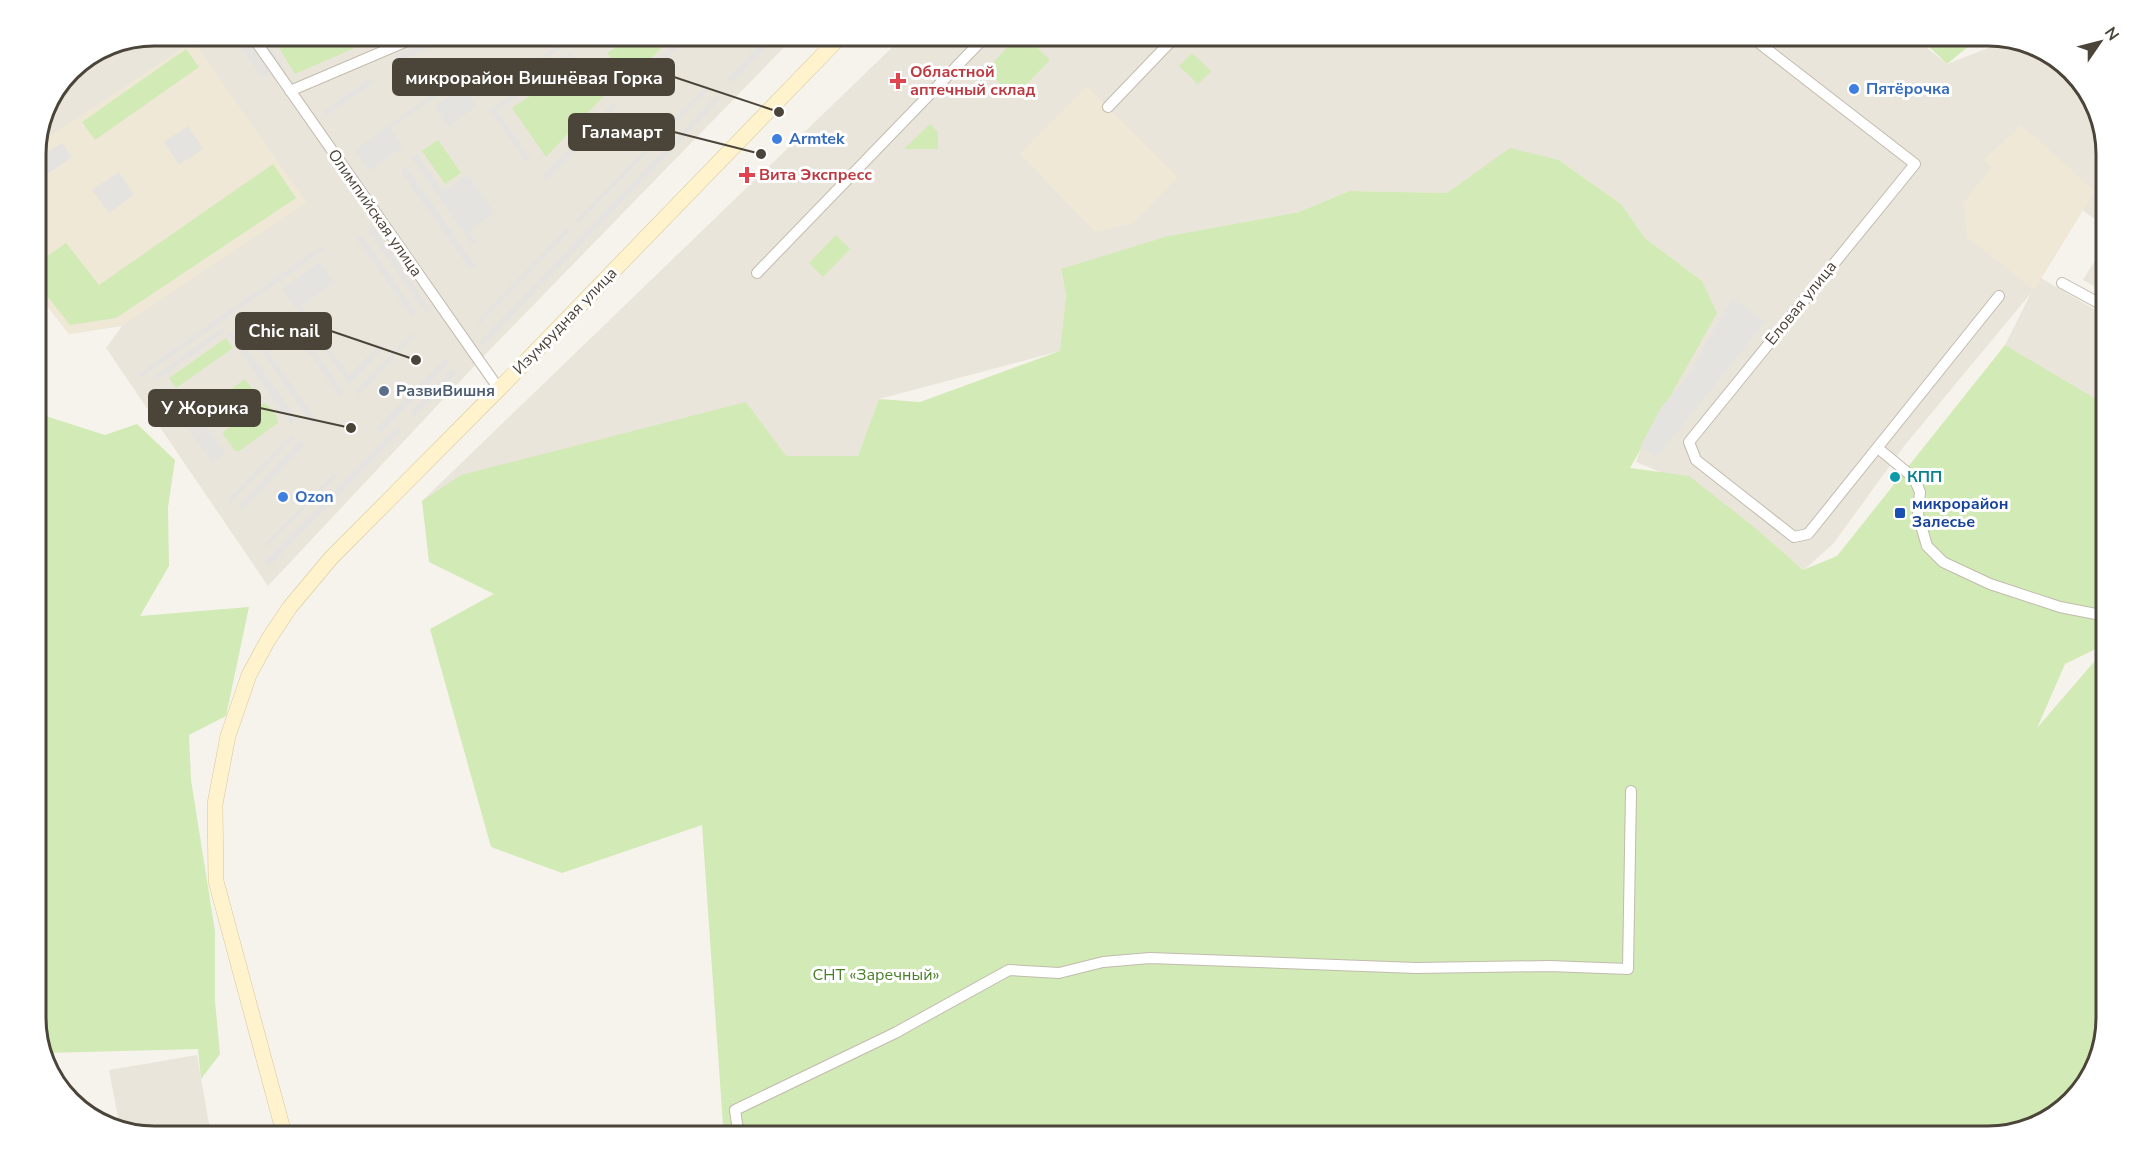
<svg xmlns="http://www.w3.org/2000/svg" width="2142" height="1173" viewBox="0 0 2142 1173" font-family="'Nunito Sans',sans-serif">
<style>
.residential{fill:#eae5da}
.education{fill:#efe8d6}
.green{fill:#d2eab5}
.parking{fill:#e5e3e0}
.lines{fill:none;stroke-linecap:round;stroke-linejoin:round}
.street-casing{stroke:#c2bbae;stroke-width:12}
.secondary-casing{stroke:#d6c79b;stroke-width:16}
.street{stroke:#fff;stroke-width:10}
.secondary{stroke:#fff3cd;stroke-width:15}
.health-dot{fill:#e0444e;stroke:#fff;stroke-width:2}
.shop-dot{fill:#3f7fe0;stroke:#fff;stroke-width:2}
.service-dot{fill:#5c6f8a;stroke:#fff;stroke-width:2}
.culture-dot{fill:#0f9aa8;stroke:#fff;stroke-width:2}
.transit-dot{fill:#1a4fb4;stroke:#fff;stroke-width:2}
.labels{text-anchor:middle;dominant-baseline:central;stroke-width:6;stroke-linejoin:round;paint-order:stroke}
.health-label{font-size:16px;font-weight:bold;fill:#be3a42;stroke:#fff;text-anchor:start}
.shop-label{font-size:16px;font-weight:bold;fill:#366cbe;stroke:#fff;text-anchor:start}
.street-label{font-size:16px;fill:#4b4439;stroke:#fff}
.service-label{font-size:16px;font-weight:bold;fill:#4e5e75;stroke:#fff;text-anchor:start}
.culture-label{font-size:16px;font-weight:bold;fill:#0d838f;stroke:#fff;text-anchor:start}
.transit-label{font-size:16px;font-weight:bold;fill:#164399;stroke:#fff;text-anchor:start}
.park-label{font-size:16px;fill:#4a7f2a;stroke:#fff}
.rim{fill:none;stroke:#4b4439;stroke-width:3}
.leader{fill:none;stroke:#4b4439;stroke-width:2}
.callout-dot{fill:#4b4439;stroke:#fff;stroke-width:2}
.callout{fill:#4b4439;stroke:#4b4439;stroke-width:2}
.callout-label{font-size:18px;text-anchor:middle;font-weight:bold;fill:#fff}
</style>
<rect width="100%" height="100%" fill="#f6f3ec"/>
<path class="residential" d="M155,36H795L479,361L268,586L106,348L122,326L69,334L36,292V147L45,109L71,70L109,45Z
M904,36H1912L1947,64L2006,41L2046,52L2086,89L2106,147V227L2082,210L2041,278L2106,316V406L2005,345L2031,293L1905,445L1833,544L1804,570L1689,484L1636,462L1702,281L1645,238L1621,204L1559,160L1510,149L1447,193L1349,191L1299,212L1168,236L1061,270L1066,295L1060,351L879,399L858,456H786L422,501Z
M2106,243V293L2083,280Z
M197,1055L211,1135L155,1137L120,1128L109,1070Z"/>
<path class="education" d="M193,41L307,203L123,325L69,334L36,292L37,145Z
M1087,86L1178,177L1133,223L1095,232L1020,154Z
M2021,125L2095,191L2034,290L1967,237L1964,202L1992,167L1984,160Z"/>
<path class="green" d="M287,36H382L295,74L275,41Z
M632,36H673L629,81L607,53Z
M1018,36H1025L1050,60L1014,97L986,70Z
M1918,36H1981L1947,64Z
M186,49L199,67L95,140L82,122Z
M1192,53L1211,71L1198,84L1179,66Z
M580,63L603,97L546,157L512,108Z
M930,124L938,132V149H904Z
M438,140L461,173L445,184L422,151Z
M1510,148L1559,160L1621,204L1645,238L1702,281L1717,313L1630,468L1689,476L1754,527L1803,570L1837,556L2005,345L2106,405V644L2065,664L2037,728L2106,648V1019L2090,1077L2047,1121L1988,1137H726L723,1125L702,825L562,873L491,847L430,629L494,594L429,562L422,501L461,475L746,402L786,456H858L879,399L920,402L1060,351L1066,295L1061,269L1168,236L1299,212L1349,191L1447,193Z
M273,164L296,198L116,318L70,325L36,282V264L66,243L99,285Z
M836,235L850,249L823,277L809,263Z
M226,338L233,348L176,388L169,378Z
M245,379L258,397L221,423L209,405Z
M264,403C270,405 278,417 278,423L239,451H235L223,434L224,431Z
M36,413L105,435L137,424L175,460L168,507L169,566L140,616L249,607L226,716L189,735L191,780L215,931V1001L220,1054L201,1079L198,1049L44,1053L36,1026Z"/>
<path class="parking" d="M232,36H262L283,65L263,79Z
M437,36H444L446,41L398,62L395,55Z
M681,36H689L636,91L631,86Z
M768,36H778L732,83L727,78Z
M561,42L564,46L492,97L489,93Z
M571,51L574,56L497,111L531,159L526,162L489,110Z
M467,69L483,92L478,96L464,77L391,129L403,147L369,171L354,150Z
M370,78L374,83L327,116L324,111Z
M463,86L477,106L448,127L434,107Z
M706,86L709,89L579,223L576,220Z
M716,96L720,100L483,346L479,342Z
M613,103L618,108L546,181L541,176Z
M188,126L203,149L179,165L164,142Z
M62,143L72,157L37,181L36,159Z
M417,154L443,191L468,175L495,213L469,231L476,242L472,244L411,158Z
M406,166L476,266L470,270L400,171Z
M119,172L134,195L109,213L92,190Z
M373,227L431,310L426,314L368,231Z
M566,228L569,232L480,324L477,321Z
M362,235L417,313L412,317L356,239Z
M321,246L324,250L141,378L138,374Z
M320,262L334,282L301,306L349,375L380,344L384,348L349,384L282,289Z
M1732,298L1766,321L1657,457L1640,447L1662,406L1684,382Z
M287,311L344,392L339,396L282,315Z
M222,328L225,332L155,381L152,377Z
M234,329L298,420L291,424L227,333Z
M254,331L317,420L312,424L250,335Z
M412,333L415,336L359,395L355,391Z
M445,358L450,362L381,433L376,428Z
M452,369L457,373L414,417L410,412Z
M188,400L226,454L212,463L174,409Z
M398,426L402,430L269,567L264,562Z
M292,434L295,437L232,502L228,499Z
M300,440L305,445L243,510L238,506Z
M334,473L337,476L266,547L264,545Z"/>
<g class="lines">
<g class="street-casing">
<path id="street" d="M252,36L499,389
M1750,36L1915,164L1689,442L1696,460L1794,537L1808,534L1999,296
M290,91L419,36
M1108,107L1176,36
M757,273L986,36
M2062,283L2106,307
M1879,449L1914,478L1920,492L1918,515L1927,546L1943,562L1990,584L2060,607L2106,616
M739,1137L735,1110L895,1033L1009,970L1059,973L1103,962L1150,958L1416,968L1549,966L1628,969L1631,791"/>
</g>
<g class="secondary-casing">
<path id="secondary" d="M285,1137L216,881L215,804L228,736L249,675L268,640L290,607L331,558L499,389L841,36"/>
</g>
<use href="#street" class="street"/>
<use href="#secondary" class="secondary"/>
</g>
<g class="health-dot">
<path d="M895 72h6v6h6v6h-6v6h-6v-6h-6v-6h6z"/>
<path d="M744 166h6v6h6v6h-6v6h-6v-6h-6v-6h6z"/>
</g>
<g class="shop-dot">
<circle cx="1854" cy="89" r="6"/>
<circle cx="777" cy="139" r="6"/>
<circle cx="283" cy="497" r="6"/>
</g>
<circle class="service-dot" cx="384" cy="391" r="6"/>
<circle class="culture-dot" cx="1895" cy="477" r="6"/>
<rect class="transit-dot" x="1894" y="507" width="12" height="12" rx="3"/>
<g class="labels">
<g class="health-label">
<text x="910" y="72">Областной<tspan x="910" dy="18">аптечный склад</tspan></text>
<text x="759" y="175">Вита Экспресс</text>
</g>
<g class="shop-label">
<text x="1866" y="89">Пятёрочка</text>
<text x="789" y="139">Armtek</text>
<text x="295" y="497">Ozon</text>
</g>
<g class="street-label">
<text transform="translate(375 213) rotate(55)">Олимпийская улица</text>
<text transform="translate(1801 303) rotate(-51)">Еловая улица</text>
<text transform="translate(565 321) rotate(-46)">Изумрудная улица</text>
</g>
<g class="service-label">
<text x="396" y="391">РазвиВишня</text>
</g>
<g class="culture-label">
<text x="1907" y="477">КПП</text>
</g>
<g class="transit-label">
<text x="1912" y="504">микрорайон<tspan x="1912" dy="18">Залесье</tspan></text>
</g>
<g class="park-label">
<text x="876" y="975">СНТ «Заречный»</text>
</g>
</g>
<path d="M0 0H2142V1173H0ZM154 46H1988A108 108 0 0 1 2096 154V1018A108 108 0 0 1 1988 1126H154A108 108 0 0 1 46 1018V154A108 108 0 0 1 154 46Z" fill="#fff" fill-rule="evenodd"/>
<path class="rim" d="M154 46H1988A108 108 0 0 1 2096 154V1018A108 108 0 0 1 1988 1126H154A108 108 0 0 1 46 1018V154A108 108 0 0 1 154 46Z"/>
<path class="leader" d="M779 112L674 77M761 154L674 132M416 360L331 331M351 428L260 408"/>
<g class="callout-dot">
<circle cx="779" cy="112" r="6"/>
<circle cx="761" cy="154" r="6"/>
<circle cx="416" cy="360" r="6"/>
<circle cx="351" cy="428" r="6"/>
</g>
<g class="callout">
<rect x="393" y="59" width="281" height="36" rx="6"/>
<rect x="569" y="114" width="105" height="36" rx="6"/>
<rect x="236" y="313" width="95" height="36" rx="6"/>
<rect x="149" y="390" width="111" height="36" rx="6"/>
</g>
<g class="callout-label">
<text x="534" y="84">микрорайон Вишнёвая Горка</text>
<text x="622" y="138">Галамарт</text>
<text x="284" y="337">Chic nail</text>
<text x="205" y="414">У Жорика</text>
</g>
<g transform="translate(2100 42) rotate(55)" stroke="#ffffff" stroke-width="4.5" paint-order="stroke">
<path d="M0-4.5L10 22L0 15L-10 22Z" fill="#4b4439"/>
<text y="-9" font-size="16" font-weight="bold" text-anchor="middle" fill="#4b4439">N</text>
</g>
</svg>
